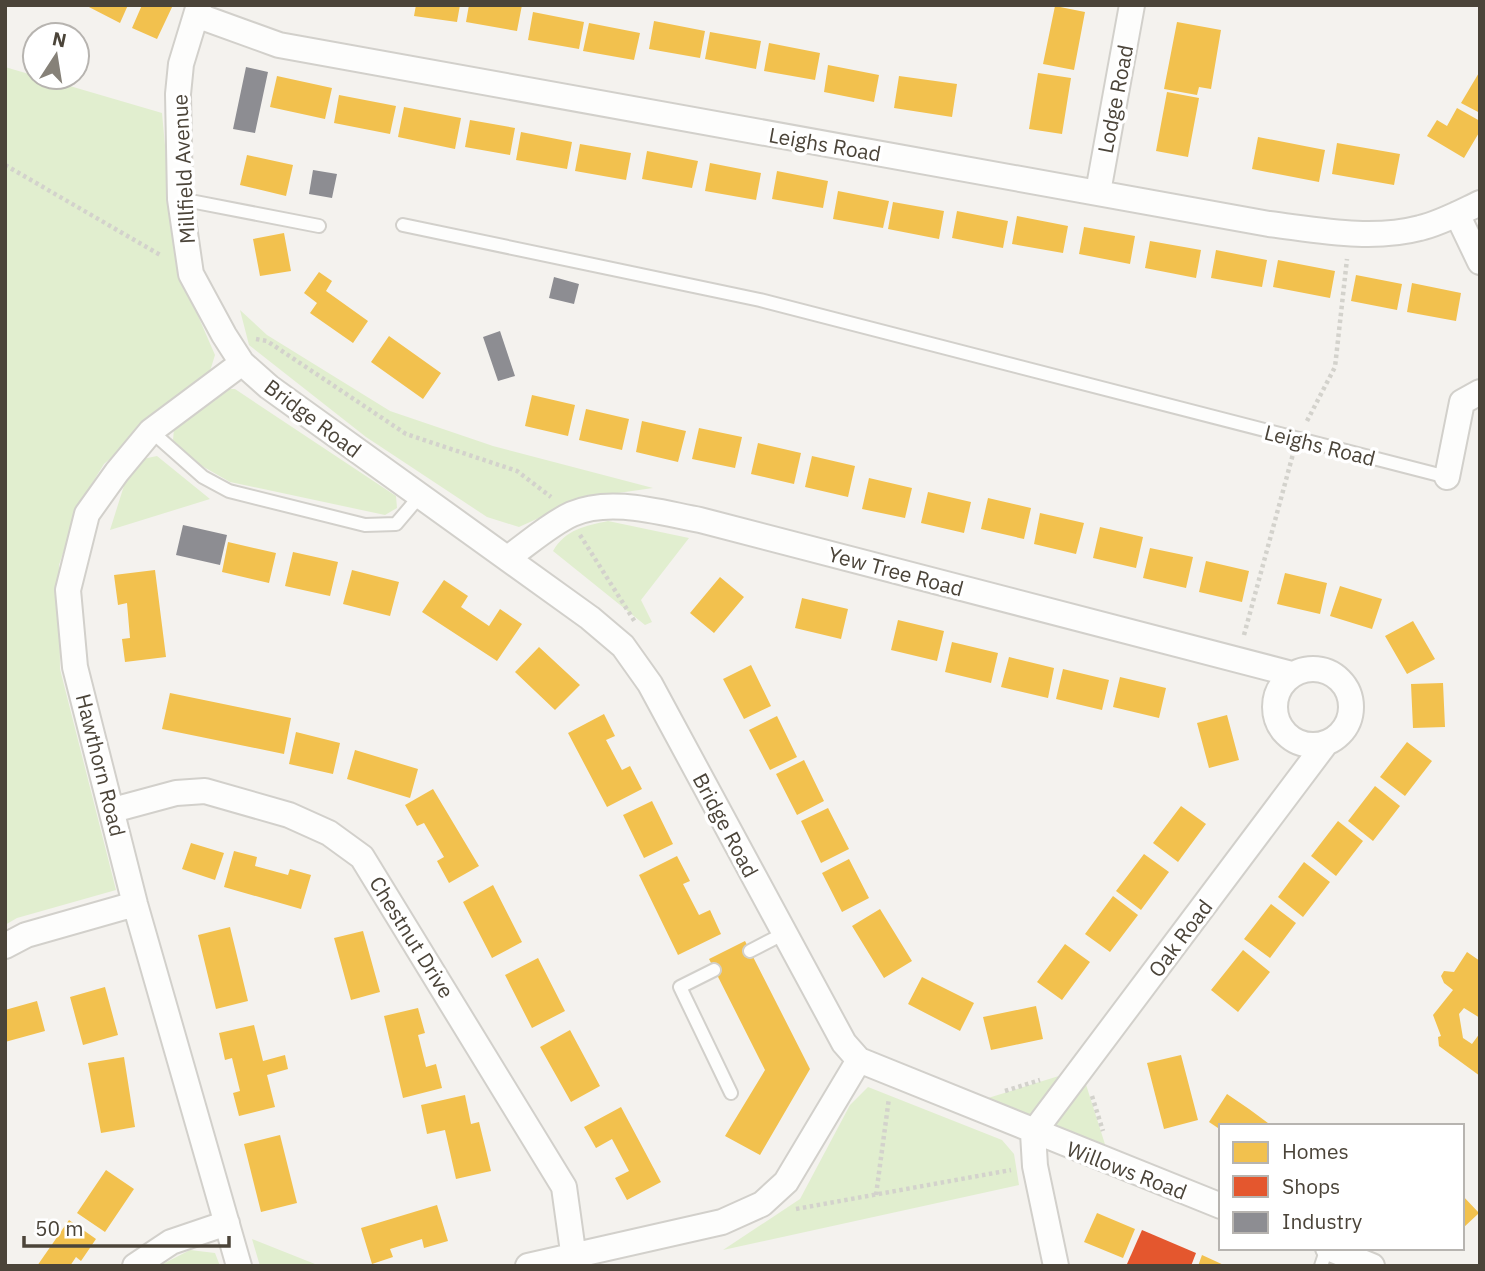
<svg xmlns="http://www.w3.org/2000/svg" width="1485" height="1271" viewBox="0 0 1485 1271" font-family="'IBM Plex Sans',sans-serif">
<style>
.green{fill:#e1eecf}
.homes{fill:#f2c14e}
.shops{fill:#e4572e}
.industry{fill:#8d8d92}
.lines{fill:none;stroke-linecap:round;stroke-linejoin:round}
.lane-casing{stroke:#d2d0cb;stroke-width:16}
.street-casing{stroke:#d2d0cb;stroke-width:28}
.path{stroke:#d3d2cc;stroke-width:4.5;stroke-dasharray:3.5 3.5;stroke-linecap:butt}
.lane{stroke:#fdfdfc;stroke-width:12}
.street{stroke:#fdfdfc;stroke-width:24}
.labels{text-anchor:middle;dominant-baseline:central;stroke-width:7;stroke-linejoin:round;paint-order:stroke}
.street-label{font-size:21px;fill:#4b4439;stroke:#fff}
</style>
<rect width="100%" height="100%" fill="#f4f2ee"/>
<path class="green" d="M5,67L162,113L176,265L215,355L210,371L104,464L80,503L59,565L60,669L116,890L17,918L5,925Z
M240,310L267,335L390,411L493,446L653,488L583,498L519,527L487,517L366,437L249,345Z
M225,389H235L396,496L397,508L385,515L230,482L195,462L173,440L174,429Z
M157,456L210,499L110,530L128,473L138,460Z
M608,521L689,538L641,600L652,622L645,625L553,551C566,529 585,526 608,521Z
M1075,1071L1033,1129L972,1103Z
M1082,1072L1110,1160L1038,1131Z
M868,1087L1002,1140L1014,1154L1019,1185L723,1250L800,1199L850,1105Z
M252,1239L320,1266H260Z
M190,1250L215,1253L220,1266H159Z"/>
<path class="homes" d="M85,5H128L120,23Z
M142,5H173L157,39L132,28Z
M416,5H460L457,22L414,16Z
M469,5H522L517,31L466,22Z
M1055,6L1085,12L1074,70L1043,64Z
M533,12L584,22L579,49L528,40Z
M654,21L705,31L700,58L649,49Z
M1177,22L1221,30L1211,89L1199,87L1197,95L1164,89Z
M589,23L640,33L634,60L583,51Z
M710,32L761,41L756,69L705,59Z
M769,43L820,53L815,80L764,71Z
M828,65L879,75L874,102L824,92Z
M1480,71V113L1461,103Z
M1038,73L1071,78L1062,134L1029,129Z
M277,76L332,88L325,119L270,107Z
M899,76L957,84L952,117L894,108Z
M1167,92L1199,98L1188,157L1156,151Z
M339,95L396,106L390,134L334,123Z
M404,107L461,118L455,149L398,137Z
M1457,108L1480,121V131L1464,158L1427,136L1437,120L1447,126Z
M470,120L515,128L510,155L465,147Z
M521,132L572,142L567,169L516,160Z
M1258,137L1325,150L1319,182L1252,169Z
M1337,143L1400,154L1394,185L1332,174Z
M580,144L631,153L626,180L575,171Z
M647,151L698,161L692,188L642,179Z
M247,155L293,165L286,196L240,185Z
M710,163L761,173L756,200L705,191Z
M777,171L828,181L823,208L772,199Z
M838,191L889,201L883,228L833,219Z
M893,202L944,211L939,239L888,229Z
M957,211L1008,221L1003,248L952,238Z
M1017,216L1068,226L1063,253L1012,244Z
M1084,227L1135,236L1130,264L1079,254Z
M284,233L291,271L260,276L253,239Z
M1150,241L1201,250L1196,278L1145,268Z
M1216,250L1267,260L1262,287L1211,278Z
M1278,260L1335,271L1330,298L1273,287Z
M319,272L332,281L326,291L368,321L353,343L310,313L317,303L304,293Z
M1356,275L1402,284L1397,310L1351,301Z
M1412,283L1461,293L1456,321L1407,312Z
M389,336L441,373L423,399L371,362Z
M532,395L575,405L568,436L525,426Z
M586,409L629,419L622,450L579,440Z
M642,421L686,431L678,462L636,452Z
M699,428L742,437L735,468L692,459Z
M758,443L801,453L794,484L751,474Z
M812,456L855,466L848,497L805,487Z
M869,478L912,488L905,518L862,509Z
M928,492L971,502L964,533L921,523Z
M988,498L1031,508L1024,539L981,529Z
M1040,513L1084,523L1076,554L1034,544Z
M1100,527L1143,537L1136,568L1093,558Z
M228,542L276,553L269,583L222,572Z
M1150,548L1193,557L1186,588L1143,578Z
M293,552L338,562L330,596L285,586Z
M1206,561L1249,571L1242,602L1199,592Z
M155,570L166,657L125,662L122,639L130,638L127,603L118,605L114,575Z
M352,570L399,582L390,616L343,604Z
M1285,573L1327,583L1320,614L1277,604Z
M720,577L744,597L714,633L690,613Z
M444,580L468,596L461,607L489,626L500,609L522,624L497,661L422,612Z
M1340,586L1382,599L1372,629L1330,616Z
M802,598L848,609L841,639L795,628Z
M898,620L944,631L937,661L891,650Z
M1413,621L1435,659L1407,674L1385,636Z
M952,642L998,653L991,683L945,672Z
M539,647L580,685L555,710L515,672Z
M1009,657L1054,668L1048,698L1001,687Z
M751,665L771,706L744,719L723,679Z
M1063,669L1109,680L1102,710L1056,699Z
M1120,677L1166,688L1159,718L1113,707Z
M1443,683L1445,727L1413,728L1411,684Z
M170,693L291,718L284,754L162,729Z
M604,714L615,736L606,740L622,770L630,766L642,789L607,807L568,733Z
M1227,715L1239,760L1209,768L1197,723Z
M777,716L797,757L770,770L749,730Z
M296,732L340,743L333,774L289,764Z
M1407,742L1432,761L1405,796L1380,777Z
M355,750L418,769L410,798L347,779Z
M804,760L824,801L797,815L776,774Z
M1375,786L1400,806L1373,841L1348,821Z
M433,789L479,866L449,883L437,861L444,857L424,823L417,826L405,805Z
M652,801L673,844L644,858L623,815Z
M1181,806L1206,824L1178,862L1153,843Z
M828,808L849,849L821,863L801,821Z
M1338,821L1363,841L1336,876L1311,856Z
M191,843L224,853L215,880L182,869Z
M234,851L257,857L255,866L288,875L290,869L311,875L301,909L224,887Z
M1144,854L1169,872L1141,910L1116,891Z
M677,856L690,881L683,884L699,915L710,910L721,934L678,955L639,875Z
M849,859L869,898L842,912L822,873Z
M1304,862L1330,882L1303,917L1278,897Z
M493,885L522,942L492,958L463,902Z
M1113,896L1138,915L1110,952L1085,934Z
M1271,904L1296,923L1270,958L1244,939Z
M880,909L912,961L884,978L852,926Z
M230,927L248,1001L216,1009L198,935Z
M363,931L380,992L351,1000L334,938Z
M745,941L810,1069L760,1155L725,1136L765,1070L709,959Z
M1065,944L1090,962L1062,1000L1037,982Z
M1243,950L1270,972L1238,1012L1211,990Z
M1467,952L1480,961V1018L1464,1008L1459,1014L1463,1038L1472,1044L1480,1033V1076L1439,1046L1438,1037L1441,1036L1433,1015L1453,990L1444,983L1441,976L1444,971L1454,972Z
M538,958L565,1011L532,1028L505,975Z
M922,977L974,1003L960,1031L908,1004Z
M105,987L118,1035L83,1045L70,997Z
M37,1001L45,1031L5,1042V1010Z
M1036,1006L1043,1039L991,1050L983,1017Z
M418,1008L425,1033L418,1035L426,1067L436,1064L442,1088L403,1098L384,1016Z
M254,1025L263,1061L285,1055L288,1069L267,1075L275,1107L239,1116L233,1093L240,1091L232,1058L225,1060L219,1033Z
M570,1030L600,1086L571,1102L540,1047Z
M1181,1055L1198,1120L1164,1129L1147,1063Z
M124,1057L135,1127L101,1133L88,1063Z
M1227,1094L1249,1109L1272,1126H1221V1130L1209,1122Z
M465,1095L471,1124L479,1122L491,1171L456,1179L445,1130L427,1134L421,1105Z
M621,1107L661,1182L627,1200L615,1178L629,1171L612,1139L596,1148L584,1127Z
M280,1135L297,1203L261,1212L244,1144Z
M106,1170L134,1189L105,1232L77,1213Z
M1462,1195L1479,1213L1462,1229Z
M437,1205L448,1241L424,1248L422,1239L390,1249L393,1257L372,1264L361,1228Z
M1097,1213L1135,1229L1123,1258L1084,1242Z
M69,1220L96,1239L81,1261L76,1257L70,1266H37Z
M1202,1255L1226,1266H1198Z"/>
<path class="shops" d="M1142,1230L1196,1253L1191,1266L1127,1264Z"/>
<path class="industry" d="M246,67L268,72L255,133L233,129Z
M313,170L337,174L332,198L309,194Z
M554,277L579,284L574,304L549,298Z
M500,331L515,376L498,381L483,337Z
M183,525L227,535L220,565L176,555Z"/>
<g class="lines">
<g class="lane-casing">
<path id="lane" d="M180,199L319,226
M403,225L760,300L1447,477
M151,431L203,477L229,491L365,525L396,524L419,497
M750,951L785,933
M714,970L680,987L731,1093
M1321,1266L1327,1248"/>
</g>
<g class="street-casing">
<path id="street" d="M199,5L181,64L178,94L180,199L191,274L224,335L242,363L269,387L590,618L623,646L650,684L844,1043L859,1060L1221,1206
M196,15L279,45L1269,224C1318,230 1371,241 1420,228C1441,223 1461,212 1480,203
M1098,192L1132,5
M1457,214L1480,262
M1447,477L1462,402L1480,392
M509,557C529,543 550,524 572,514C611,497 661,513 700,520L1292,674
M1275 707a38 38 0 1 1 76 0a38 38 0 1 1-76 0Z
M113,810L176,793L205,791L289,815L329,833L362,857L564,1187L575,1266
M5,946L26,935L135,904
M1033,1133L1326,743
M1033,1133L1035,1166L1056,1266
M1328,1248L1372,1266
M135,1266L171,1242L227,1223
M239,1266L135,904L75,667L68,590L87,514L117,472L151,431L242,363
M528,1266L722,1222L762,1204L786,1182L859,1060"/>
</g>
<path class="path" d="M5,165L162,256
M256,339L267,341L406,434L517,471L551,497
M1307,421L1335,367L1347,259
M580,535L635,622
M1244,635L1293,454
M1005,1091L1040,1080
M1092,1096L1103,1131
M876,1195L889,1098
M796,1209L1011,1170"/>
<use href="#lane" class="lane"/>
<use href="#street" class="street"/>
</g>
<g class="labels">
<g class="street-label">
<text transform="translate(1115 99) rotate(-79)">Lodge Road</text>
<text transform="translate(825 144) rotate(10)">Leighs Road</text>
<text transform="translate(183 169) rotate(-93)">Millfield Avenue</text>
<text transform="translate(313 418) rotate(37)">Bridge Road</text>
<text transform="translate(1320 445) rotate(14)">Leighs Road</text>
<text transform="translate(896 571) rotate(15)">Yew Tree Road</text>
<text transform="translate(101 765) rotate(76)">Hawthorn Road</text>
<text transform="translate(726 825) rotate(62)">Bridge Road</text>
<text transform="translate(412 937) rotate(58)">Chestnut Drive</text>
<text transform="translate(1180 938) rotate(-53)">Oak Road</text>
<text transform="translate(1127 1170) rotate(21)">Willows Road</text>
</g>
</g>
<rect width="1485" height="1271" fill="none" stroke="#4b4439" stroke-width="14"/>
<rect x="1219" y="1124" width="245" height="126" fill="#ffffff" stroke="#b7b4b0" stroke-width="2"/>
<rect x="1233" y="1142" width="35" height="21" fill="#f2c14e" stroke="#b7b4b0" stroke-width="2"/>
<text x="1282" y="1159" font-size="21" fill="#4b4439">Homes</text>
<rect x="1233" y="1176" width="35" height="21" fill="#e4572e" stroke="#b7b4b0" stroke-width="2"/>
<text x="1282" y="1194" font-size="21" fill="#4b4439">Shops</text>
<rect x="1233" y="1212" width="35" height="21" fill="#8d8d92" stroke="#b7b4b0" stroke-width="2"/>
<text x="1282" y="1229" font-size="21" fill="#4b4439">Industry</text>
<g transform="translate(56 56) rotate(12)"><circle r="33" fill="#ffffff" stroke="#b7b4b0" stroke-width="2"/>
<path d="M0-5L12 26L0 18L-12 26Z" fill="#868178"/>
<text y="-10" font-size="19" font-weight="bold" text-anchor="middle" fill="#4b4439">N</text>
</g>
<path d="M24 1236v10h205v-10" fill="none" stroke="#4b4439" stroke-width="3.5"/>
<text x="35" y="1236" font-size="21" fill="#4b4439" stroke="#ffffff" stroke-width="5" paint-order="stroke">50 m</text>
</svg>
